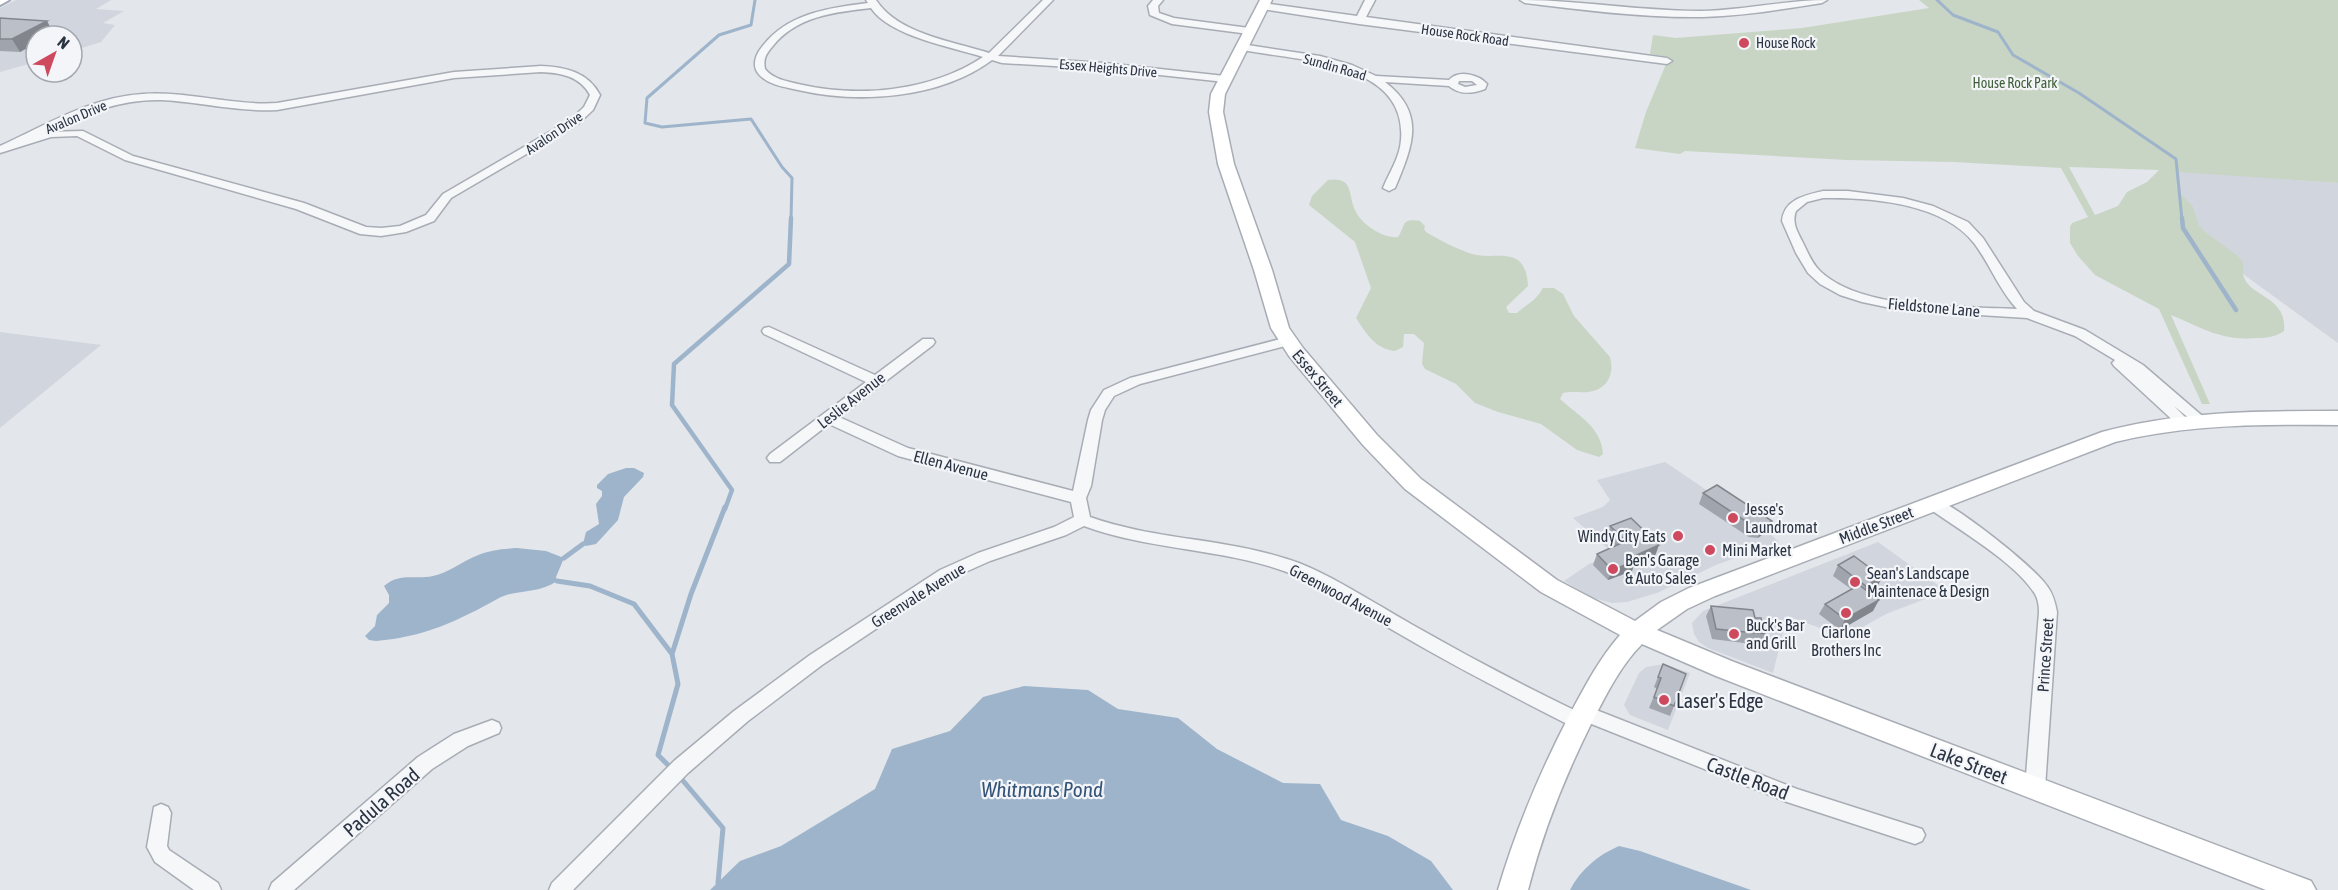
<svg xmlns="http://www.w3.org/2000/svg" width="2338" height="890" viewBox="0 0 2338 890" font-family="'Asap Condensed',sans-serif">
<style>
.built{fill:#d1d5dd}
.green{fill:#c9d5c4;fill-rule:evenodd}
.water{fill:#9eb4cb}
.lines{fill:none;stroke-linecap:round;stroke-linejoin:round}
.stream-far2{stroke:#9eb4cb;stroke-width:3}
.stream-far1{stroke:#9eb4cb;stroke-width:4.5}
.stream{stroke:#9eb4cb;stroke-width:5}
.street-casing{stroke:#a8adb5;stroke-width:3}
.secondary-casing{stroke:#a8adb5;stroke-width:3}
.primary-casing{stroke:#a2abb7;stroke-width:4}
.street{fill:#f6f7f9;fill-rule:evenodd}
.secondary{fill:#fff;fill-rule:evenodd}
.primary{fill:#fff;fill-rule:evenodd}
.wall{fill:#a0a4ac}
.shaded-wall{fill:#82868c}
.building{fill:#babfc8;stroke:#82868c;stroke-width:1.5}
.poi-dot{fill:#cf495e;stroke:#f3f5f8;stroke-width:2}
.labels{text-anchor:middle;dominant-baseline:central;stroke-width:4.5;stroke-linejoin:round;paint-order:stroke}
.far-street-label{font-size:14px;fill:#2b3443;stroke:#f3f5f8}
.far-poi-label{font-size:14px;fill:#2b3443;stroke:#f3f5f8;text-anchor:start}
.far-park-label{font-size:14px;fill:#405f38;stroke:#f3f5f8}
.street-label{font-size:16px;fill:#2b3443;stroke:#f3f5f8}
.poi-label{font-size:16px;fill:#2b3443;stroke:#f3f5f8;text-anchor:start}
.near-poi-label{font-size:20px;fill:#2b3443;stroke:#f3f5f8;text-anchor:start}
.near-street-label{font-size:20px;fill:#2b3443;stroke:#f3f5f8}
.near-water-label{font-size:21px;font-style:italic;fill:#345378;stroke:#f3f5f8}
</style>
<rect width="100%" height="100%" fill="#e3e6eb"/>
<path class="built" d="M16,0H111L96,9L124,11L103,23L115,25L101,42L72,51V36H36V62L0,72V8Z
M2162,170L2338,183V343L2184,231Z
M0,332L101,345L0,428Z
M1665,462L1767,531L1779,542L1716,565L1657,593L1627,602L1612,603L1593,598L1564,581L1589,564L1614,554L1573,518L1603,507L1610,500L1597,480Z
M1878,542L1946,591L1886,614L1845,637L1787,616L1773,673L1708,648L1699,642L1694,634L1692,623L1703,611Z
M1664,664L1690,673L1668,730L1630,715L1624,705L1639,673L1646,667Z"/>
<path class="green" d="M1919,0H2338V183L2178,172L2176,188L2193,207L2199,225L2205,232L2239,257L2243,263C2244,267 2242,273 2244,277C2249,296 2288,297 2284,331C2275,337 2267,338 2257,338C2220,341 2203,328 2171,315L2210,404H2202L2159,309L2095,275L2078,256L2070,243V227L2072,223L2088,217L2061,168L1954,162L1847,160L1685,151L1680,154L1635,148L1646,112L1669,57L1650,54L1653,35L1676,38L1802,28L1929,8ZM2069,167L2159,170L2147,182L2127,192L2118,206L2095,215Z
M1328,180C1354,176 1348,195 1355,210C1361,224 1383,239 1398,237C1406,226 1400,218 1420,221L1425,226L1424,229L1426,232C1439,240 1457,249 1472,254C1495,261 1526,243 1528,286L1506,307L1509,313H1517C1529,302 1535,302 1543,288H1554L1563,294L1574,316L1610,357C1615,374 1607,390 1588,392C1579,393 1572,391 1563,393L1560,399C1578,416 1601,426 1603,454L1599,457L1577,450L1541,424L1498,412L1475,403L1456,384L1425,369L1422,364L1424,343L1414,334H1404L1403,347L1395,351C1375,349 1366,333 1356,318L1371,288L1355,242L1309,205L1312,196Z"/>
<path class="water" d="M626,468H634L644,473L643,477L624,497L618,520L596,544L586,546L583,544L586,532L599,524L596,504L602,496V491L597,488V485L608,474Z
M517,548L546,551L564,558L556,577L557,581C539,594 517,589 499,598C458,621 424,637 376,641L369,640L365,636L375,626L377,615L389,603V595L384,586C400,572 414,580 433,576C448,573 461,562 476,556C490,550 502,549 517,548Z
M1024,686L1088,690L1118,709L1178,718L1217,749L1283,783L1320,784L1341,820L1388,836L1431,861L1453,890H710L740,861L781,846L875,789L892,749L950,731L983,697Z
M1619,846L1640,851L1751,890H1570C1580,870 1598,855 1619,846Z"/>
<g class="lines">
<path class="stream-far2" d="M755,0L751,25L719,35L647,98L645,123L662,127L751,119L782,167L792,178L791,220
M1937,0L1953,15L1998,32L2013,55L2079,93L2176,159L2182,220"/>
<path class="stream-far1" d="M2182,218L2183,228L2236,310
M725,509L732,490L672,405L674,364L789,264L791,218"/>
<path class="stream" d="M564,558L583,544
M557,581L590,586L634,604L672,654
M673,770L658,755L678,684L672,654L691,594L725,507
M679,776L723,828L718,883H721"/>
<g class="street-casing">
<path id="street" d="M866,0H876C898,34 952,41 989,53L1043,0H1053L998,56L1104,63L1225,76L1230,79L1225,82L1104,69L1002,63L992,60C939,99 859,104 798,90C786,87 773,86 763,78C753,71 753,61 759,51C784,14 827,8 868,3ZM871,8C889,36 952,47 983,57C930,92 858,98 798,84C786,81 773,79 765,69C763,59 766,54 772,47C796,16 835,12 871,8Z
M1153,0H1163L1158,6L1159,13L1174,18L1249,28L1254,31L1249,34L1172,24L1150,15L1148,6Z
M1365,0H1375L1366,17L1667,58L1672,61L1667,64L1359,24L1262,9L1257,6L1262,3L1357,16Z
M1520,0C1580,0 1639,11 1699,11C1742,11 1784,0 1827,0L1822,3C1783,9 1743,16 1703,17C1644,18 1584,10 1525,3Z
M1241,44L1320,56L1352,65L1376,76L1449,80C1459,69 1479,75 1487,84L1485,89C1472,94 1460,95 1449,86L1385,82C1427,114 1412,147 1395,188L1389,191L1383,188C1389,173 1400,157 1401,140C1408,59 1292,61 1238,49V45ZM1459,81H1472L1477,85L1465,87L1458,84Z
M541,66C565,67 588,72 600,95L593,110L578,124L451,198L434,221L406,232L381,236L360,234L296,209L125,160L77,136L51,137L0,153V146C46,125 91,97 143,94C188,91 232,106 277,103L454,72ZM541,72C561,73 580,76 590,95L584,107L570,120L443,194L426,215L400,226L381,228L366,227L304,203L133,156L83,131L46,132C83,114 120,99 161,100C200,102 238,112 277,110L454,78Z
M1823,191H1848L1903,198L1933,206L1968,222L1983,238L2024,302L2034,311L2085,330L2143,365L2207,420L2200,425L2195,423L2174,406L2190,422L2183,427L2178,425L2114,366L2112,363L2115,360L2075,336L2027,318L1900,310L1862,302L1840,295L1820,284L1808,273L1796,253L1782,221C1784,199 1806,195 1823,191ZM1823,198C1870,197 1943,203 1974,243C1990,264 1999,290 2017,309C1961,306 1864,311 1821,272C1813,265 1809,255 1804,245C1799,234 1791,224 1796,211L1807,202Z
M769,327L875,375L923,339H933L935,342L933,345L839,417L908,448L1073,491L1088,420L1091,410L1104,390L1130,378L1288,337L1293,338L1295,341L1293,344L1140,384L1114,396L1105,410L1102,420L1091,486L1086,498L1090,517C1158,541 1231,538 1299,563C1338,579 1374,603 1411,624C1465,655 1520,684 1576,711L1577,708L1584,705L1591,708L1797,789L1922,829L1925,835L1922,841L1915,844L1787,802L1589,723L1587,727L1580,730L1573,727C1514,697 1454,666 1396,632C1360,611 1324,585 1284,571C1219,548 1149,550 1084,526L1066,535L990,561L952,578L822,665L748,721L688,773L573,890H549L552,883L674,761L734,711L810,655L940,570L978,553L1054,527L1074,517L1071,502L898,456L829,424L780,462H770L767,458L770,454L866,382L764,334L762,331L764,328Z
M1933,498C1955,504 2033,566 2047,586C2053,594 2055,602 2057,612L2045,788L2042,794L2035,796L2028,794L2025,788L2039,612C2039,606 2038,599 2035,594C2015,562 1959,530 1927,507L1925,503L1927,499Z
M492,720L499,723L501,728L499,733L468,746L432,769L294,890H269L272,883L418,757L454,734Z
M161,804L168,807L171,813L167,846L169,850L218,883L221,890H194L155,862L147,847L154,807Z"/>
</g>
<g class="secondary-casing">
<path id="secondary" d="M1260,0H1272L1225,94L1223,112L1234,164L1272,270L1289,328L1303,348L1377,435L1421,479L1557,580L1635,621L1661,602L1689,588L2102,432C2179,411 2258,411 2338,411V425C2263,424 2189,424 2115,442L1715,596L1687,609L1657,630L1734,662L2311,881L2316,890H2266L1716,676L1642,644C1620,666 1606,695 1592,722C1565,776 1543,831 1528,890H1498C1516,829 1540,772 1569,716C1584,688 1599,659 1620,635L1541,592L1405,489L1363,445L1289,356L1271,328L1254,270L1218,164L1209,112L1211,94Z"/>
</g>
<g class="primary-casing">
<path id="primary" d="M0,0H9L0,5Z"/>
</g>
<use href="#street" class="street"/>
<use href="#secondary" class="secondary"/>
<use href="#primary" class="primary"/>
</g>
<path class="wall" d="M0,18L54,34L20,52L0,51Z
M1717,485L1767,531L1758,538L1749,537L1699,504L1703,493Z
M1610,526L1655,556L1634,565L1632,571L1608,580L1593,565L1597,554L1616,546L1607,536Z
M1838,565L1877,588L1869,592L1873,611L1840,630L1819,614L1825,604L1851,589L1833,576Z
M1711,606L1755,618L1765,634L1760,645L1712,639L1706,616Z
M1663,664L1674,706L1670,716L1649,708L1657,689L1654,687Z"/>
<path class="shaded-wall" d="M47,21L54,34L50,36H36V43L20,52L12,39Z
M1772,521L1767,531L1758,538L1762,527Z
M1659,545L1655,556L1634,565L1632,571L1608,580L1612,570L1632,557Z
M1882,577L1877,588L1861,597L1866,586Z
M1879,600L1873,611L1840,630L1845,619Z"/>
<path class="building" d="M0,18L47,21L12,39H0Z
M1717,485L1772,521L1762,527L1753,526L1703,493Z
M1631,518L1659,545L1632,557L1635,561L1612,570L1597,554L1626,541L1610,526Z
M1854,556L1882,577L1866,586L1838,565Z
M1859,585L1879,600L1845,619L1825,604Z
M1711,606L1753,610L1755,618H1761L1765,634L1716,629Z
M1663,664L1686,674L1674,706L1654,697L1661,678L1658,677Z"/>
<g class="poi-dot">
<circle cx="1744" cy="43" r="6"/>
<circle cx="1733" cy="518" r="6"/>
<circle cx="1678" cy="536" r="6"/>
<circle cx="1710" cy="550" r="6"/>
<circle cx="1613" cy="569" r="6"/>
<circle cx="1855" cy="582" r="6"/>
<circle cx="1846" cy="613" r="6"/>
<circle cx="1734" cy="634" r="6"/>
<circle cx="1664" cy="700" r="6"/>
</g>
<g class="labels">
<g class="far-street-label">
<text transform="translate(1465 35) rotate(8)">House Rock Road</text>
<text transform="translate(1335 67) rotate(16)">Sundin Road</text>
<text transform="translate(1108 68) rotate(5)">Essex Heights Drive</text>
<text transform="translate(76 117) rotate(-23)">Avalon Drive</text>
<text transform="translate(554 133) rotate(-34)">Avalon Drive</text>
</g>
<g class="far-poi-label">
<text x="1756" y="43">House Rock</text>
</g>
<g class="far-park-label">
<text x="2015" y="83">House Rock Park</text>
</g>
<g class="street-label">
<text transform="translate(1934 307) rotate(5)">Fieldstone Lane</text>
<text transform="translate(1318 378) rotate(50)">Essex Street</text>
<text transform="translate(851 400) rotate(-38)">Leslie Avenue</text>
<text transform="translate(951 465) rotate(15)">Ellen Avenue</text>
<text transform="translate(1876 525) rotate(-21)">Middle Street</text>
<text transform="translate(918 595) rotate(-32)">Greenvale Avenue</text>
<text transform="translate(1341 595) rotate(28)">Greenwood Avenue</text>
<text transform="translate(2045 655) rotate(-86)">Prince Street</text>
</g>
<g class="poi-label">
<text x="1745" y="509">Jesse's<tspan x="1745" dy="18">Laundromat</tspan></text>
<text x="1666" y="536" text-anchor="end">Windy City Eats</text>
<text x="1722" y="550">Mini Market</text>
<text x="1625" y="560">Ben's Garage<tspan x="1625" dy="18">&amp; Auto Sales</tspan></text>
<text x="1867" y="573">Sean's Landscape<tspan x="1867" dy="18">Maintenace &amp; Design</tspan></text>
<text x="1746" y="625">Buck's Bar<tspan x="1746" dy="18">and Grill</tspan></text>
<text x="1846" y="632" text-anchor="middle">Ciarlone<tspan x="1846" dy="18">Brothers Inc</tspan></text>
</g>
<g class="near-poi-label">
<text x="1676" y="700">Laser's Edge</text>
</g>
<g class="near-street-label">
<text transform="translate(1969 763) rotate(21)">Lake Street</text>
<text transform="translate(1748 778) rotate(21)">Castle Road</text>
<text transform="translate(381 802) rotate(-41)">Padula Road</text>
</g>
<g class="near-water-label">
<text x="1042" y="789">Whitmans Pond</text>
</g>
</g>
<g transform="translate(54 54) rotate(40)"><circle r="28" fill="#f3f5f8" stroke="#a3a8b0" stroke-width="1.5"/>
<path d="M0-4.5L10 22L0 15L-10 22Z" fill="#cf495e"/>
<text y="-9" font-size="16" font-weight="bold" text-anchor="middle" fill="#2b3443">N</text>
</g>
</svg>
